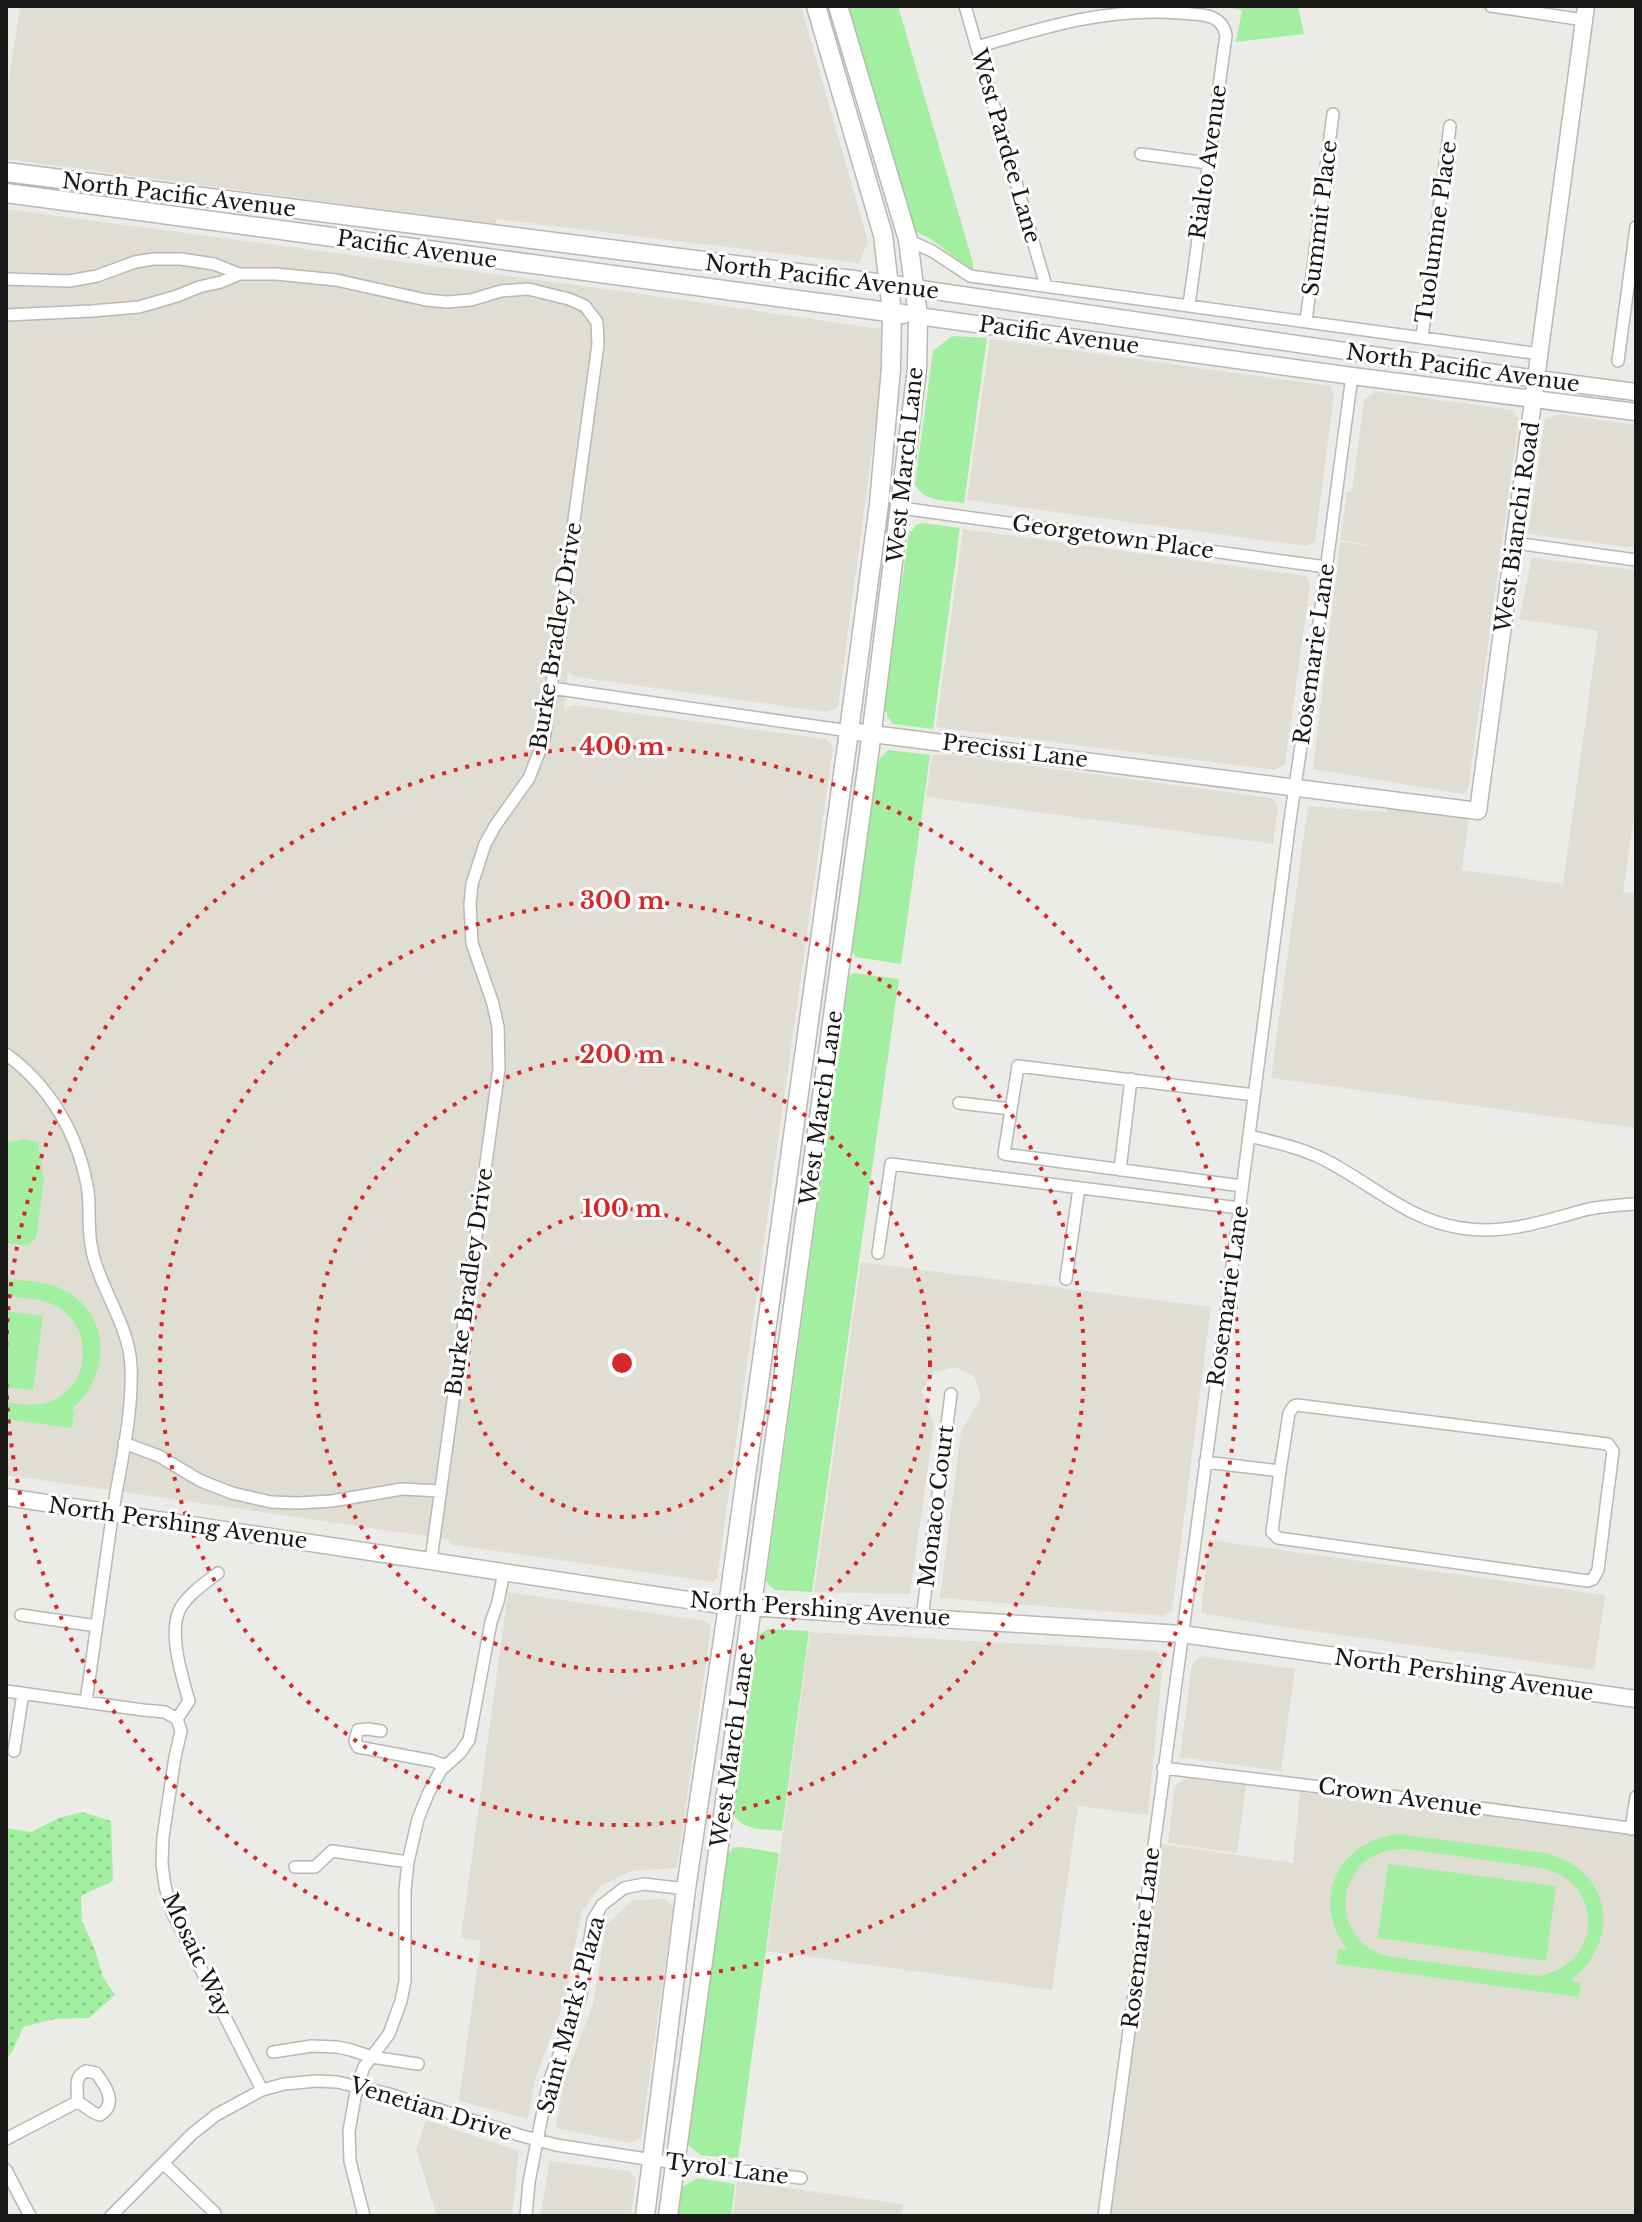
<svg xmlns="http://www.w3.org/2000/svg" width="1642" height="2222" viewBox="0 0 1642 2222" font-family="'Libre Baskerville',serif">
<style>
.built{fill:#e0ded3}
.grass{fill:url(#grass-dots)}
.green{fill:#a2efa2;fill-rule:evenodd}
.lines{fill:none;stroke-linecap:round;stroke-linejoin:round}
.street-casing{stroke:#b8b8b4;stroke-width:14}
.secondary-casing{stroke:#b8b8b4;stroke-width:19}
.primary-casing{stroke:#b8b8b4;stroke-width:21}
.street{stroke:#fff;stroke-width:11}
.secondary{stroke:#fff;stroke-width:16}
.primary{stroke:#fff;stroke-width:18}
.ring{fill:none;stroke:#d62828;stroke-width:4;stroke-dasharray:4 8}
.labels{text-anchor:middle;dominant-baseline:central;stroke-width:6;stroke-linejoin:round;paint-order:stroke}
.street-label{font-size:22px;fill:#171715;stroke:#fff}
.centre{fill:#d62828;stroke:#fff;stroke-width:4}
.ring-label{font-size:24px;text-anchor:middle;font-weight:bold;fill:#d62828;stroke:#fff;stroke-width:6;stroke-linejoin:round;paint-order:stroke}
</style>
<defs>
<pattern id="grass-dots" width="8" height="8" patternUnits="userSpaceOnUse" patternTransform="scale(2)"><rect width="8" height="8" fill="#a2efa2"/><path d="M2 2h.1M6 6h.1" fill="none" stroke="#8bcc8b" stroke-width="1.8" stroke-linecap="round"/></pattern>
</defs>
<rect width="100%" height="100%" fill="#ebebe7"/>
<path class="built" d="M20,6H801L868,242L859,263L496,219L495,224L6,159V98Z
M6,209L620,291L888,330L838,707L827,712L576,677L568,672L564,709L573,705L826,739L833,747L717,1578L713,1582L453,1545L447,1539L6,1475Z
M990,339L1330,386L1334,395L1315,541L1306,546L967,500Z
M1375,391L1512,410L1519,419L1468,790L1463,794L1313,769L1340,542L1376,546L1340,540L1347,492H1352L1364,400Z
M1560,414L1636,425V548L1528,534L1545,419Z
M963,529L1306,576L1310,585L1285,764L1275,770L936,727Z
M1532,558L1636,570V801L1623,892L1636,894V1128L1271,1078L1308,806L1386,812L1387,803L1469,814L1462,870L1563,884L1598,631L1519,619Z
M932,755H951L1272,798L1278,806L1273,844L926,797Z
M861,1262L1211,1307L1172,1611L1164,1616L940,1598L961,1431L981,1398L974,1376L955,1367L934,1372L922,1391L934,1425L910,1594L814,1592Z
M1209,1540L1605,1595L1594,1670L1269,1625L1201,1613Z
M508,1592L705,1621L711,1627L677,1868L632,1871L602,1885L582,1911L573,1953L566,1996L535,2080L528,2119L459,2101L481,1941L461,1938Z
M810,1632L1156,1651L1163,1659L1148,1815L1078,1806L1052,1990L767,1951Z
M1202,1656L1295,1669L1281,1771L1180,1757L1192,1664Z
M1186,1778L1246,1785L1237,1853L1168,1843L1175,1786Z
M1300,1792L1636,1834V2216H1108L1161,1844L1293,1863Z
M665,1899L673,1907L641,2138L631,2143L556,2128L563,2084L593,2004L606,1925L633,1900Z
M426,2120L519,2151L512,2216H437L416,2150Z
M550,2161L629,2171L636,2179L631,2216H540Z
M737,2181L903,2204L902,2216H733Z"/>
<path class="grass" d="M82,1812L111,1821L113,1881L81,1896L82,1921L95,1950L103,1977L115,1995L89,2018L54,2019L23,2027L12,2052L6,2060V1828L31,1832L59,1818Z"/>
<path class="green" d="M846,6H898L973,263V271L931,239L914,231Z
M1222,6H1298L1304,34L1236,42L1242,10Z
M952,336L987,338L964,503C946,500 923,502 915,484L933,351Z
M922,523L960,528L933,729L893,724L887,716V712H883L909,531L911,532L916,525Z
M888,750L930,755L901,964L856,957L852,952L877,763H879L880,758Z
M854,973L899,979L812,1592L775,1590L766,1582L849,976Z
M24,1139L38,1142L44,1180L36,1238L28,1245L6,1243V1143Z
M6,1279C24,1281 45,1281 62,1289C113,1314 111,1376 71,1410L74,1411L72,1428L6,1419V1402C20,1404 35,1407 49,1402C92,1387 95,1325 54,1305C40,1298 22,1298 6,1296Z
M6,1311L43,1316L33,1390L6,1387Z
M769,1629L809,1631L782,1831C765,1829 741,1831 734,1814L758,1635Z
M1398,1834L1545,1853C1611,1868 1623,1940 1571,1980L1581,1983L1579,1997L1336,1964L1338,1949L1348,1950C1309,1902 1338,1840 1398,1834ZM1407,1849L1542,1868C1607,1883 1602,1967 1537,1976L1391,1957C1321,1941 1336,1845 1407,1849Z
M742,1847L779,1853L738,2159L701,2155L689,2146L688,2141L728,1854L733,1848Z
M1388,1864L1556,1886L1546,1961L1378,1938Z
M698,2178L735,2184L731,2216H678L682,2187Z"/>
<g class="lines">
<g class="street-casing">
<path id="street" d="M965,6L1046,286
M1491,6L1584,20
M977,47C1045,27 1109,7 1180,13C1199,15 1221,12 1226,35L1189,305
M1141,154L1208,163
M908,240L932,251L970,276L1540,354
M6,279L69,281L97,276L135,262L153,259H181L214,264L239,274H276L336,280L426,300L447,302L471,300L501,291L528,289L569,299L585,306L597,322L598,344L544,740L529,778L495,826L485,844L472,884L470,904L472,943L493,1004L498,1027L499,1069L431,1560
M6,315L92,311L139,307L177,296L199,287L221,282L239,274
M1306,321L1333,114
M1422,337L1450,126
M1618,361L1636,227
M901,508L1326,567
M1515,543L1636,560
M551,688L849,731
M6,1054C51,1087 79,1136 88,1191C90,1209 88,1227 91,1245C98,1287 129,1323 131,1366C133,1413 121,1463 113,1510C104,1574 95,1638 86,1702
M959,1103L1011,1109
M1249,1136C1274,1142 1302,1148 1325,1160C1371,1183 1407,1220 1461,1228C1504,1235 1541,1222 1581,1211C1599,1206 1618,1205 1636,1204
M1120,1170L1131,1079
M1242,1186L1004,1154L1018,1066L1254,1095
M878,1253L891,1164L1239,1208
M1066,1279L1079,1188
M124,1443L159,1456L201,1481L232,1493L271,1502L298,1503L332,1501L402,1489L441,1491
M1205,1462L1280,1471L1272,1532L1278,1538L1588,1581L1593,1579L1598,1570L1613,1451L1608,1444L1297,1405L1294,1406L1289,1413L1280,1471
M21,1615L97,1626
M922,1618L951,1394
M6,1691L143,1710L165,1712L177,1719
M177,1719L181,1731L175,1757L163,1837L162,1864L165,1886L172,1912L262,2090
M177,1719L189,1701C182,1677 167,1630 181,1607C190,1593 205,1583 218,1573
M381,1731L368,1729L358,1730L355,1741L358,1747L433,1761L446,1766
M14,1751L23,1693
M1163,1768L1354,1791L1636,1829
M1631,1829L1636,1797
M295,1867H315L332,1851L408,1862
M273,2052L312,2046L337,2047L351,2050L372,2057L418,2064
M86,2071L96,2073C106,2086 118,2104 100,2115C91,2113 85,2105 77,2102C79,2089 72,2078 86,2071Z
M6,2139L77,2102
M163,2163L215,2213
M6,2170L30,2216
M111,2216L192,2134L216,2115L262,2090L284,2084L317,2081L337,2082L389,2094L519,2135L556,2145L653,2160L801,2178
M364,2216L350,2161L349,2131L357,2086L364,2067L389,2034L401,2001L405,1981V1891L408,1862L418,1819L428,1794L441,1770L460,1753L469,1740L491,1622L498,1602L504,1572
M526,2216L529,2182L548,2085L581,1995L593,1920L602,1905L624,1888L644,1884L686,1889
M1104,2216L1225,1320L1290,820L1315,652L1352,376"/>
</g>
<g class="secondary-casing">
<path id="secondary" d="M914,288L1537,379L1636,392
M918,316L1352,376L1636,412
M849,731L1478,811L1586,6
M6,1497L728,1606L1182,1634L1636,1699"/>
</g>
<g class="primary-casing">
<path id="primary" d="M6,172L900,286
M6,193L903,314
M645,2216L686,1889L728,1606L849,731L879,504L891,368L892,312L883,235L816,6
M668,2216L869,754L917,369L918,316L908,240L838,6"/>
</g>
<use href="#street" class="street"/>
<use href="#secondary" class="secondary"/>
<use href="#primary" class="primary"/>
</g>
<g class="ring">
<circle cx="622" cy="1363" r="154"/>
<circle cx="622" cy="1363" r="308"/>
<circle cx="622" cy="1363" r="462"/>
<path d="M6 1358A616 616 0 1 1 6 1368"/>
</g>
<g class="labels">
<g class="street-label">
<text transform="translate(1006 146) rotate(74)">West Pardee Lane</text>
<text transform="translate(1208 162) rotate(-82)">Rialto Avenue</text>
<text transform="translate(179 195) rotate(7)">North Pacific Avenue</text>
<text transform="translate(1320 218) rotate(-83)">Summit Place</text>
<text transform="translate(1436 232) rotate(-82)">Tuolumne Place</text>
<text transform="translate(417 249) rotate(8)">Pacific Avenue</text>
<text transform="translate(822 277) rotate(7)">North Pacific Avenue</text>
<text transform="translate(1059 335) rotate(8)">Pacific Avenue</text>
<text transform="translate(1463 368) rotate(8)">North Pacific Avenue</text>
<text transform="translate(905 465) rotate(-84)">West March Lane</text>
<text transform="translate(1517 527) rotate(-82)">West Bianchi Road</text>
<text transform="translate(1113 537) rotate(8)">Georgetown Place</text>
<text transform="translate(556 636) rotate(-81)">Burke Bradley Drive</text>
<text transform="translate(1314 654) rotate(-82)">Rosemarie Lane</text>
<text transform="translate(1015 751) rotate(7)">Precissi Lane</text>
<text transform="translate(821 1108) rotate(-82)">West March Lane</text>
<text transform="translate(469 1282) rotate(-82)">Burke Bradley Drive</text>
<text transform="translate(1228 1296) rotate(-82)">Rosemarie Lane</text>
<text transform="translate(936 1506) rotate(-83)">Monaco Court</text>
<text transform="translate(178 1523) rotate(8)">North Pershing Avenue</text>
<text transform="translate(820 1609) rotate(4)">North Pershing Avenue</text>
<text transform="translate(1464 1675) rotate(8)">North Pershing Avenue</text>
<text transform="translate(732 1750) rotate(-82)">West March Lane</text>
<text transform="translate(1400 1797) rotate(8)">Crown Avenue</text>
<text transform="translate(1141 1938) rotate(-83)">Rosemarie Lane</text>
<text transform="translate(197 1955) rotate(65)">Mosaic Way</text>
<text transform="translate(571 2015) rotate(-75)">Saint Mark's Plaza</text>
<text transform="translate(431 2109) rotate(17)">Venetian Drive</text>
<text transform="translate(727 2169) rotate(7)">Tyrol Lane</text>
</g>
</g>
<circle cx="622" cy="1363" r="12" class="centre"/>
<g class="ring-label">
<text x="622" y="755">400 m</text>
<text x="622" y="909">300 m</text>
<text x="622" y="1063">200 m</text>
<text x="622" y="1217">100 m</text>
</g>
<rect width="1642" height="2222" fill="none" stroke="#171715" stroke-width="16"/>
</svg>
